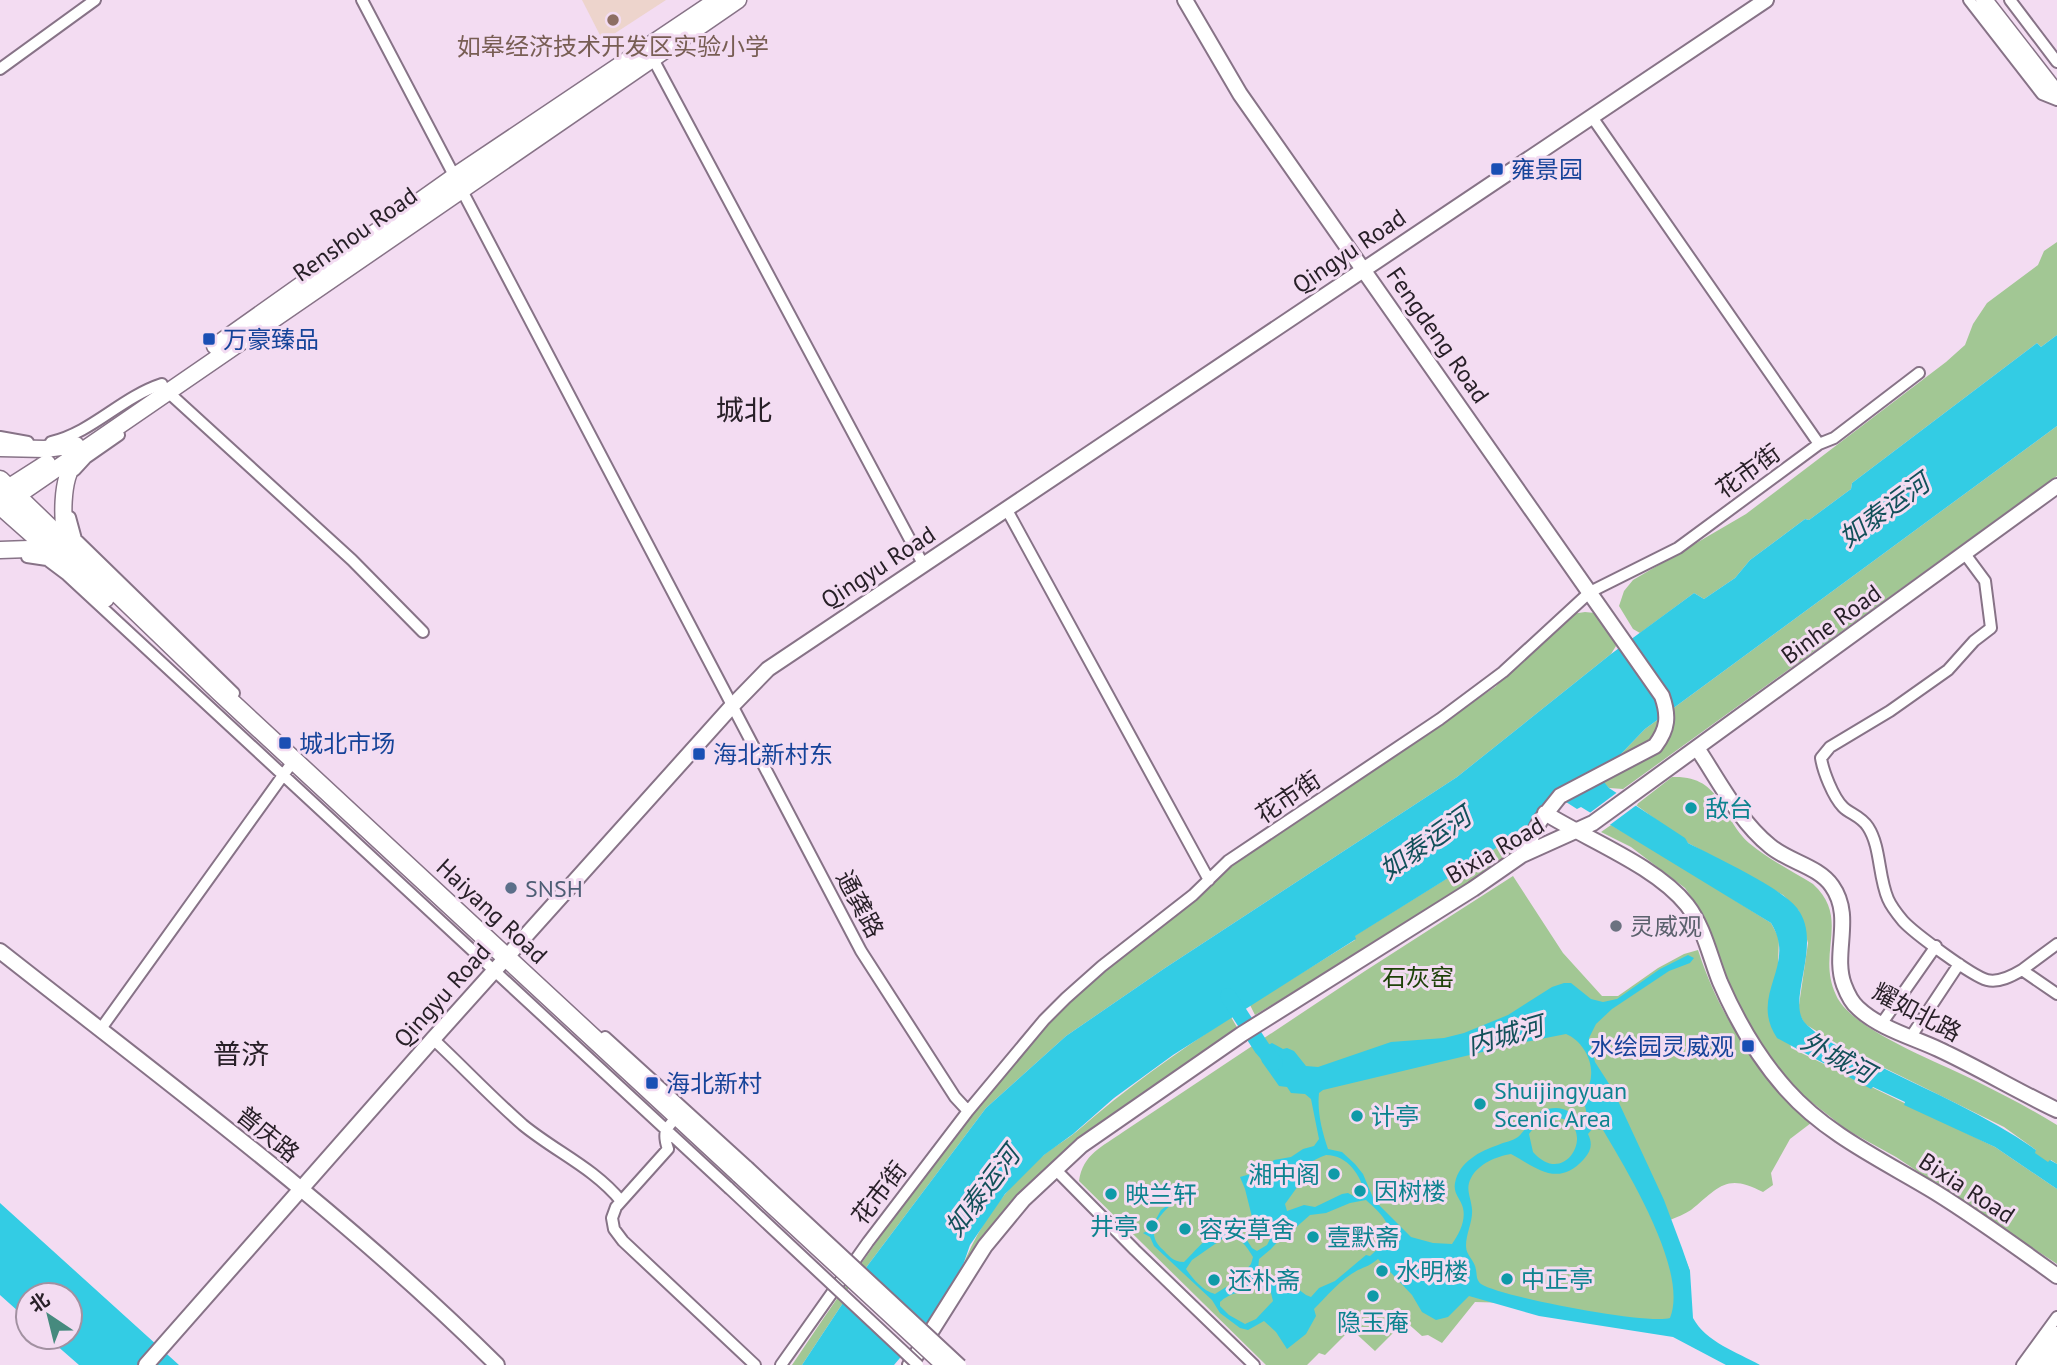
<svg xmlns="http://www.w3.org/2000/svg" width="2057" height="1365" viewBox="0 0 2057 1365" font-family="'PT Sans','Noto Sans SC',sans-serif">
<style>
.education{fill:#edd4cc}
.green{fill:#a2c794}
.water{fill:#33cce4;fill-rule:evenodd}
.pier{fill:#f3dcf2}
.lines{fill:none;stroke-linecap:round;stroke-linejoin:round}
.river{stroke:#33cce4;stroke-width:16}
.minor-casing{stroke:#877387;stroke-width:14}
.tertiary-casing{stroke:#877387;stroke-width:18}
.secondary-casing{stroke:#877387;stroke-width:19}
.primary-casing{stroke:#877387;stroke-width:21}
.minor{stroke:#fff;stroke-width:10}
.tertiary{stroke:#fff;stroke-width:14}
.secondary{stroke:#fff;stroke-width:16}
.primary{stroke:#fff;stroke-width:18}
.minor-bridge-casing{stroke:#877387;stroke-width:14;stroke-linecap:butt}
.primary-bridge-casing{stroke:#877387;stroke-width:21;stroke-linecap:butt}
.minor-bridge{stroke:#fff;stroke-width:10}
.primary-bridge{stroke:#fff;stroke-width:18}
.education-dot{fill:#8d6e63;stroke:#f3dcf2;stroke-width:2.5}
.transit-dot{fill:#1a4fb4;stroke:#f3dcf2;stroke-width:2.5}
.culture-dot{fill:#0f9aa8;stroke:#f3dcf2;stroke-width:2.5}
.service-dot{fill:#5c6f8a;stroke:#f3dcf2;stroke-width:2.5}
.worship-dot{fill:#6b7280;stroke:#f3dcf2;stroke-width:2.5}
.labels{text-anchor:middle;dominant-baseline:central;stroke-width:6;stroke-linejoin:round;paint-order:stroke}
.education-label{font-size:24px;fill:#785e54;stroke:#f3dcf2}
.transit-label{font-size:24px;fill:#164399;stroke:#f3dcf2;text-anchor:start}
.street-label{font-size:24px;fill:#282028;stroke:#f3dcf2}
.culture-label{font-size:24px;fill:#0d838f;stroke:#f3dcf2;text-anchor:start}
.service-label{font-size:24px;fill:#4e5e75;stroke:#f3dcf2;text-anchor:start}
.worship-label{font-size:24px;fill:#5b616d;stroke:#f3dcf2;text-anchor:start}
.park-label{font-size:24px;fill:#1e4209;stroke:#f3dcf2}
.water-label{font-size:26px;font-style:italic;fill:#12505a;stroke:#f3dcf2}
.quarter-label{font-size:28px;fill:#282028;stroke:#f3dcf2}
</style>
<rect width="100%" height="100%" fill="#f3dcf2"/>
<path class="education" d="M582,0H666L603,41Z"/>
<path class="green" d="M2057,242V335L2041,347L2037,343L1852,483L1851,489L1809,520L1805,519L1750,560L1735,578L1704,599L1694,593L1640,633L1633,629L1619,606L1624,591L1633,580L1746,514L1946,362L1965,345L1973,324L1987,303L2038,265L2044,251Z
M2057,426V476L1623,789L1609,788L1603,782L1619,756L1645,729Z
M1585,612L1595,613L1612,635L1616,646L1611,654L1457,777L1165,968L1066,1036L986,1108L868,1265L802,1365H792C865,1256 940,1149 1027,1050C1042,1033 1056,1014 1072,998C1120,949 1186,918 1230,865L1495,687L1572,614Z
M1672,777C1722,775 1720,816 1749,843C1768,859 1792,871 1813,884C1851,919 1816,953 1836,995C1851,1030 1941,1063 1976,1081C2004,1095 2031,1109 2057,1125V1164L2051,1160L2048,1163L2034,1153L2036,1150L2004,1127L1844,1048L1805,1024L1798,1012L1808,943L1799,911L1783,895L1688,843L1636,805Z
M1611,825L1674,862L1771,923L1779,938L1778,964L1791,1048L1995,1147L2057,1189V1264L1896,1157L1847,1130L1805,1097L1779,1070L1762,1049L1725,978L1696,904L1685,888L1631,847L1601,832Z
M1527,829L1522,843L1512,853L1452,897L1255,1015L1250,1005L1355,940L1354,936Z
M1513,876L1563,953L1602,996H1618L1658,968L1684,954L1698,950C1723,1026 1757,1066 1811,1123L1790,1139L1771,1173L1773,1185L1763,1192C1726,1172 1718,1188 1691,1210C1685,1214 1677,1217 1670,1220L1690,1271L1672,1331L1509,1303L1475,1302L1442,1343L1428,1335L1422,1336L1405,1321L1375,1351L1351,1329L1325,1355L1319,1353L1307,1365H1266L1079,1181C1083,1154 1102,1147 1123,1132L1365,971Z
M1231,1017L1238,1029L1070,1148L961,1271C977,1226 1008,1184 1045,1154C1055,1146 1066,1140 1076,1132C1125,1089 1177,1052 1231,1017Z"/>
<path class="water" d="M2057,335V426L1645,729L1619,756L1604,782L1609,788L1685,838L1688,843C1715,857 1779,886 1797,908C1825,944 1783,1004 1807,1025C1827,1044 1857,1055 1881,1067C1934,1093 1988,1116 2036,1150L2035,1153L2048,1162L2050,1160L2057,1164V1189L1995,1147L1904,1105L1905,1102L1873,1087L1871,1089L1777,1038C1748,994 1798,966 1771,923L1581,807L1577,809L1566,802L1547,804L1527,829L1355,936L1356,939L1173,1055L1114,1098L1073,1134L1044,1155L1005,1194L970,1245L961,1271L916,1339L894,1365H802L868,1265L986,1108L1066,1036L1165,968L1457,777L1611,654L1694,593L1704,599L1735,578L1750,560L1805,519L1809,520L1851,489L1852,483L2037,343L2041,347Z
M1688,955L1694,958L1690,963L1669,971L1612,1009L1596,1024L1589,1038L1595,1062L1613,1090L1664,1200L1682,1248L1690,1271L1693,1318C1706,1342 1737,1352 1760,1365H1726L1673,1337L1539,1316L1469,1296L1448,1317L1436,1320L1422,1312L1412,1295L1378,1259C1371,1265 1365,1267 1358,1270C1341,1279 1327,1296 1314,1309L1316,1316L1306,1334L1287,1349L1276,1332L1264,1321L1248,1330L1240,1328L1220,1313L1212,1300L1154,1246L1150,1237L1143,1233L1150,1230L1161,1210L1196,1185C1179,1200 1137,1223 1161,1248C1169,1255 1172,1262 1184,1262C1201,1246 1213,1225 1240,1229L1252,1248L1257,1251L1267,1245L1270,1239L1268,1234L1255,1229L1245,1189L1240,1177L1264,1170L1274,1160L1291,1157L1303,1149L1314,1146L1319,1139L1311,1099L1305,1094L1291,1093L1287,1087L1279,1086L1262,1062L1259,1054L1262,1048L1272,1043L1283,1049L1287,1048L1294,1051L1306,1066L1318,1067L1391,1042L1444,1038L1464,1033L1508,1015L1552,987L1564,983H1571L1591,999L1603,1002L1617,999L1660,969ZM1566,1034C1581,1040 1593,1059 1591,1076C1591,1084 1585,1091 1584,1098C1584,1103 1586,1110 1587,1115L1581,1118C1573,1114 1565,1108 1556,1108C1530,1109 1531,1126 1518,1137C1513,1141 1504,1142 1498,1145C1480,1151 1459,1162 1455,1183C1453,1194 1461,1199 1463,1208C1466,1221 1459,1234 1452,1244L1433,1243L1411,1237L1374,1200L1363,1174L1355,1164L1342,1152L1328,1149C1322,1131 1317,1112 1319,1093L1323,1090L1520,1043ZM1553,1117C1601,1120 1568,1192 1533,1152L1529,1134L1535,1126ZM1593,1128L1603,1130C1627,1171 1689,1271 1670,1318C1647,1325 1501,1297 1481,1284C1476,1280 1477,1275 1476,1270C1475,1260 1466,1256 1466,1246C1466,1233 1473,1222 1472,1209C1471,1197 1465,1189 1471,1178C1478,1164 1497,1156 1511,1154C1537,1168 1558,1188 1584,1159C1591,1151 1593,1144 1588,1134ZM1326,1155C1348,1155 1361,1176 1365,1194L1357,1198L1348,1193L1342,1194L1315,1207L1304,1205L1287,1211L1285,1204L1298,1186L1296,1183C1298,1168 1312,1160 1326,1155ZM1366,1200C1379,1212 1388,1219 1391,1237L1370,1256L1366,1255L1335,1281L1319,1288L1311,1297L1306,1295L1282,1277L1273,1283L1261,1277L1258,1270L1259,1259L1271,1249L1280,1239L1285,1237L1310,1215L1326,1213L1350,1203ZM1228,1235C1240,1236 1247,1247 1253,1257L1251,1264L1233,1286L1226,1287L1215,1294C1203,1291 1193,1279 1186,1269L1192,1260ZM1252,1285L1270,1289L1273,1301L1256,1319L1245,1324L1229,1315L1220,1306V1302C1230,1292 1241,1294 1252,1285Z
M0,1203L179,1365H79L47,1337H70V1295H28V1320L0,1295Z"/>
<path class="pier" d="M1619,791L1638,804L1607,827L1587,815Z
M863,1266L929,1326L903,1359L840,1301Z"/>
<g class="lines">
<path class="river" d="M1228,996L1262,1048L1275,1063"/>
<g class="minor-casing">
<path id="minor" d="M362,0L861,951L955,1097L968,1111
M1969,0L2042,94L2057,100
M2010,0L2057,62
M652,57L923,564
M0,69L95,0
M1592,117L1819,444
M166,395L168,392L352,560L423,632
M0,437L28,442
M51,442C93,432 120,398 162,384
M75,470L86,458L119,435
M1007,510L1209,880
M70,517L76,539L234,693
M1965,554L1985,581L1991,628L1974,641L1948,670L1890,711L1830,747L1821,758C1823,771 1833,797 1843,807C1850,814 1861,816 1868,827C1881,847 1878,876 1888,899C1891,906 1898,915 1903,921C1914,933 1972,976 1987,980C1999,983 2012,976 2022,970L2057,994
M27,557L47,560L67,575L729,1188
M2022,970L2057,944
M1882,1023L1936,946
M100,1030L289,767
M605,1037L748,1167
M1910,1038L1959,964
M433,1039C463,1067 492,1098 523,1125C556,1152 594,1168 621,1201
M681,1113C668,1127 661,1129 668,1149L616,1207L612,1218L614,1229L623,1241L755,1365
M1055,1169L1135,1250L1254,1365
M781,1365L868,1242L968,1111L1044,1020L1066,998L1102,966L1193,895L1228,861L1440,719L1503,672L1590,592L1678,548L1819,444L1834,438L1919,373
M2022,1365L2057,1317"/>
</g>
<g class="tertiary-casing">
<path id="tertiary" d="M1185,0L1240,94L1662,696C1669,716 1668,729 1655,746L1560,796L1540,821L1522,855
M1697,748C1719,781 1739,821 1770,846C1789,862 1818,866 1832,886C1854,917 1832,953 1844,985C1847,993 1851,1002 1858,1008C1879,1028 1912,1037 1938,1049C1979,1068 2017,1091 2057,1110
M1545,813C1588,840 1656,866 1687,905C1704,927 1710,957 1720,982C1737,1021 1759,1059 1787,1090C1827,1135 1884,1161 1935,1192C1977,1218 2017,1247 2057,1276
M0,951C169,1084 344,1213 497,1365
M146,1365L433,1039L732,706L768,669L1766,0
M910,1365L985,1246L1023,1200L1082,1145L1242,1034L1473,889L1522,855L1593,823L2057,486"/>
</g>
<g class="secondary-casing">
<path id="secondary" d="M1984,0L2057,94
M215,346L455,176L717,0
M0,448L45,449L76,445
M0,493L47,463
M8,502L738,0
M67,546C62,522 60,479 76,460
M0,550L29,549L54,553"/>
</g>
<g class="primary-casing">
<path id="primary" d="M0,480L220,692L740,1174
M0,505L105,598
M2036,1365L2057,1336
M2054,1365L2057,1360"/>
</g>
<use href="#minor" class="minor"/>
<use href="#tertiary" class="tertiary"/>
<use href="#secondary" class="secondary"/>
<use href="#primary" class="primary"/>
<g class="minor-bridge-casing">
<path id="minor-bridge" d="M748,1167L961,1365
M729,1188L918,1365"/>
</g>
<g class="primary-bridge-casing">
<path id="primary-bridge" d="M740,1174L946,1365"/>
</g>
<use href="#minor-bridge" class="minor-bridge"/>
<use href="#primary-bridge" class="primary-bridge"/>
</g>
<circle class="education-dot" cx="613" cy="20" r="7"/>
<g class="transit-dot">
<rect x="1490" y="162" width="14" height="14" rx="3.5"/>
<rect x="202" y="332" width="14" height="14" rx="3.5"/>
<rect x="278" y="736" width="14" height="14" rx="3.5"/>
<rect x="692" y="747" width="14" height="14" rx="3.5"/>
<rect x="1741" y="1039" width="14" height="14" rx="3.5"/>
<rect x="645" y="1076" width="14" height="14" rx="3.5"/>
</g>
<g class="culture-dot">
<circle cx="1691" cy="808" r="7"/>
<circle cx="1480" cy="1104" r="7"/>
<circle cx="1357" cy="1116" r="7"/>
<circle cx="1334" cy="1174" r="7"/>
<circle cx="1360" cy="1191" r="7"/>
<circle cx="1111" cy="1194" r="7"/>
<circle cx="1152" cy="1226" r="7"/>
<circle cx="1185" cy="1229" r="7"/>
<circle cx="1313" cy="1237" r="7"/>
<circle cx="1382" cy="1271" r="7"/>
<circle cx="1507" cy="1279" r="7"/>
<circle cx="1214" cy="1280" r="7"/>
<circle cx="1373" cy="1296" r="7"/>
</g>
<circle class="service-dot" cx="511" cy="888" r="7"/>
<circle class="worship-dot" cx="1616" cy="926" r="7"/>
<g class="labels">
<g class="education-label">
<text x="613" y="46">如皋经济技术开发区实验小学</text>
</g>
<g class="transit-label">
<text x="1511" y="169">雍景园</text>
<text x="223" y="339">万豪臻品</text>
<text x="299" y="743">城北市场</text>
<text x="713" y="754">海北新村东</text>
<text x="1734" y="1046" text-anchor="end">水绘园灵威观</text>
<text x="666" y="1083">海北新村</text>
</g>
<g class="street-label">
<text transform="translate(355 234) rotate(-35)">Renshou Road</text>
<text transform="translate(1349 251) rotate(-34)">Qingyu Road</text>
<text transform="translate(1438 335) rotate(55)">Fengdeng Road</text>
<text transform="translate(1748 471) rotate(-36)">花市街</text>
<text transform="translate(878 567) rotate(-33)">Qingyu Road</text>
<text transform="translate(1831 624) rotate(-36)">Binhe Road</text>
<text transform="translate(1288 797) rotate(-34)">花市街</text>
<text transform="translate(1495 850) rotate(-30)">Bixia Road</text>
<text transform="translate(860 904) rotate(62)">通龚路</text>
<text transform="translate(492 911) rotate(43)">Haiyang Road</text>
<text transform="translate(442 995) rotate(-48)">Qingyu Road</text>
<text transform="translate(1917 1012) rotate(28)">耀如北路</text>
<text transform="translate(268 1134) rotate(39)">普庆路</text>
<text transform="translate(1967 1188) rotate(33)">Bixia Road</text>
<text transform="translate(879 1193) rotate(-52)">花市街</text>
</g>
<g class="culture-label">
<text x="1705" y="808">敌台</text>
<text x="1494" y="1090">Shuijingyuan<tspan x="1494" dy="28">Scenic Area</tspan></text>
<text x="1371" y="1116">计亭</text>
<text x="1320" y="1174" text-anchor="end">湘中阁</text>
<text x="1374" y="1191">因树楼</text>
<text x="1125" y="1194">映兰轩</text>
<text x="1138" y="1226" text-anchor="end">井亭</text>
<text x="1199" y="1229">容安草舍</text>
<text x="1327" y="1237">壹默斋</text>
<text x="1396" y="1271">水明楼</text>
<text x="1521" y="1279">中正亭</text>
<text x="1228" y="1280">还朴斋</text>
<text x="1373" y="1322" text-anchor="middle">隐玉庵</text>
</g>
<g class="service-label">
<text x="525" y="888">SNSH</text>
</g>
<g class="worship-label">
<text x="1630" y="926">灵威观</text>
</g>
<g class="park-label">
<text x="1418" y="977">石灰窑</text>
</g>
<g class="water-label">
<text transform="translate(1884 510) rotate(-36)">如泰运河</text>
<text transform="translate(1425 843) rotate(-35)">如泰运河</text>
<text transform="translate(1505 1035) rotate(-16)">内城河</text>
<text transform="translate(1838 1057) rotate(28)">外城河</text>
<text transform="translate(982 1191) rotate(-53)">如泰运河</text>
</g>
<g class="quarter-label">
<text x="744" y="409">城北</text>
<text x="241" y="1053">普济</text>
</g>
</g>
<g transform="translate(49 1316) rotate(325)"><circle r="33" fill="#f3dcf2" stroke="#a291a1" stroke-width="2"/>
<path d="M0-5L12 26L0 18L-12 26Z" fill="#468a7e"/>
<text y="-10" font-size="19" font-weight="bold" text-anchor="middle" fill="#282028">北</text>
</g>
</svg>
